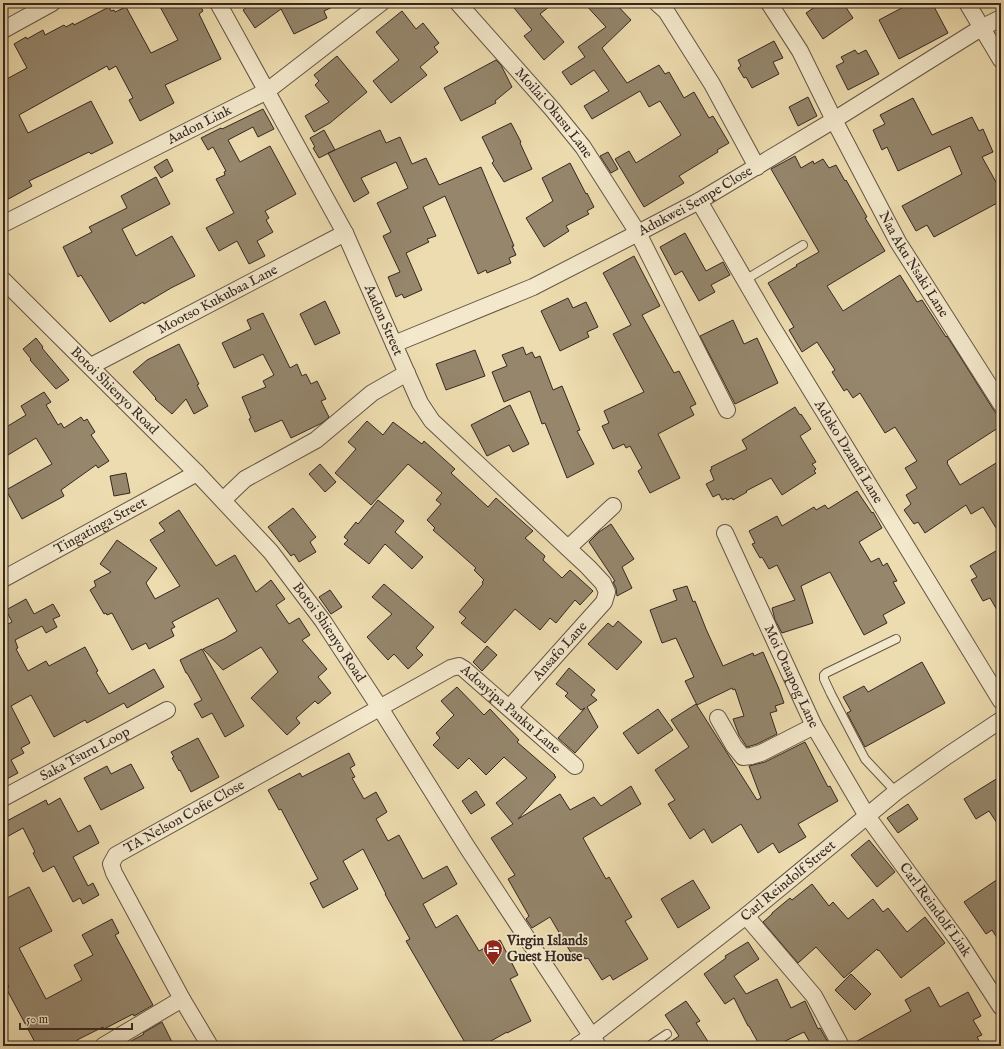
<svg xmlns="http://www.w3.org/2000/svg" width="1004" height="1049" viewBox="0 0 1004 1049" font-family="'IM FELL English',serif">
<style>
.building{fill:#95866c;stroke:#362823}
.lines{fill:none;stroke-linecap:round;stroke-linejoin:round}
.service-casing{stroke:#645546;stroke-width:10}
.minor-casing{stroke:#645546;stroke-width:18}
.service{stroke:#f3e8cb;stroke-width:8}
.minor{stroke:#f3e8cb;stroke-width:16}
.labels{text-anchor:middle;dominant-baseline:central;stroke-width:3.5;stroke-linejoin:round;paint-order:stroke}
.street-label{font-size:14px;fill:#362823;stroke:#f3e8cb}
.poi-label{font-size:14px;font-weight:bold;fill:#362823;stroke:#f3e8cb;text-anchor:start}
</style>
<rect width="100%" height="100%" fill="#eddcaf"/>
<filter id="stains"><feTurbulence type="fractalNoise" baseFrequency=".005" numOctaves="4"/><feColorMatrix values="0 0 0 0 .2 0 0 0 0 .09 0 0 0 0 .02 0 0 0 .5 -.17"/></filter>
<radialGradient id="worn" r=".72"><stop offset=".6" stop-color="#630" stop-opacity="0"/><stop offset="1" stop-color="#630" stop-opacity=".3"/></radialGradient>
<path class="building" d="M158,3H199L203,11L199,14L221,59L165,85L174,103L140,121L129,100L133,98L116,66L109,70L107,66L19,115L28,133L91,101L113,143L91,154L89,152L29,181L32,186L3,202V81L27,68L14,44L26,37L27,39L43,30L45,35L64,25L66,27L73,23L74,25L109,7L111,11L114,10L115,12L126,7L151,53L178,40Z
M253,3H341L324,11L327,18L294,34L281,9L255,28L243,10Z
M510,3H554L540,14L564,42L544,60L524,36L532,30Z
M584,3H615L631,20L602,48L627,83L659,65L665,74L669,72L684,98L694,92L709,118L713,116L729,143L717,150L718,152L679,176L684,183L644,207L615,159L629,151L636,163L681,135L660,101L649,107L640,91L592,119L584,106L609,91L594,70L571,85L562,72L585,57L578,47L606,27Z
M821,3H843L853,18L823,39L806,13Z
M911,3H932L948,33L899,59L879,20Z
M402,11L416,29L423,23L439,43L434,47L438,52L420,67L427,75L391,103L373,81L399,60L376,32Z
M774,41L783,58L773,62L779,74L752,88L746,77L744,78L738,68L741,66L738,60Z
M855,50L858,54L866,50L879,74L848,90L836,66L844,62L841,57Z
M337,56L367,92L330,123L314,132L305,116L329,102L315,85L319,81L314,75Z
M496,60L501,65L512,87L495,101L496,103L461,121L444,88Z
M808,97L817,116L798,126L789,107Z
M913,98L932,135L972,117L979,131L983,129L993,152L982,157L1001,191V201L934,237L927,225L916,231L902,206L962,174L950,146L898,171L887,147L882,150L873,130L885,124L880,115Z
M263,109L274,129L258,137L253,127L228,140L240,162L270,146L296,194L265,211L269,218L266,220L273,232L257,241L265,256L249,264L237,241L219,251L206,228L234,213L216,179L225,175L224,172L226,171L213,147L208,150L201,138L221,128L222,129Z
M511,123L521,142L520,143L532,169L504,182L492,163L494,161L482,137Z
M324,130L335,150L319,158L313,148L315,147L310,138Z
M380,130L386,143L400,137L412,164L426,158L439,185L481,167L514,246H512L516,255L509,258L511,263L487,273L486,270L478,274L445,196L423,207L436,236L427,239L429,242L406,253L422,290L404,298L402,294L396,297L388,277L400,272L383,236L391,232L377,203L408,188L396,162L361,178L369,193L354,202L328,153Z
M608,152L618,169L611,173L600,156Z
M795,156L801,168L813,161L814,164L823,159L829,168L836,165L845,181L846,180L867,217L865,218L885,251L827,286L843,311L900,275L917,302L922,300L946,337L947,336L993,409L1001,420V426L947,461L948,462L947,463L960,485L1001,460V536L983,507L971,514L966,505L925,533L918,522L914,524L904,510L911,504L906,495L917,488L905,468L917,461L895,427L885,433L860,393L853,398L847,389L844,391L832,372L835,370L817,342L802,352L789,330L794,327L768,283L797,266L796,265L819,252L771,169Z
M167,159L173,171L161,178L154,167Z
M570,163L586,194L587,193L594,207L587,211L589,214L566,226L569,231L544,247L526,218L553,201L542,178Z
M156,177L170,204L122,229L136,256L172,236L195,276L171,288L144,304L143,302L110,322L81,275L78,277L63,247L92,232L89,227L127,208L121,196Z
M685,233L706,271L723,262L730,275L711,285L715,292L699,301L682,271L675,275L660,247Z
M634,256L660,306L642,315L674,373L679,371L696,404L690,407L694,415L658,434L680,478L650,493L638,471L642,468L630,446L626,448L624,444L613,449L602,426L609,423L604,411L644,392L613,334L631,325L603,273Z
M568,298L573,308L586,302L598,327L587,332L589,337L560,351L541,311Z
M325,301L340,333L315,345L300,314Z
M263,313L290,368L297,364L302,376L306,374L311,384L317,381L326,399L321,401L329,417L322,423L291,438L282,420L255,432L249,419L251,418L242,397L266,387L263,381L274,375L263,354L234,368L222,343L251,329L247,320Z
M733,320L744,344L757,338L778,383L735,404L700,336Z
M36,338L43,347L42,348L69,380L56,389L30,360L31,359L23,349Z
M179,344L199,384L197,385L208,406L194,414L186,399L172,414L155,399L156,398L133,372L147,360Z
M523,347L526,355L532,352L535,358L540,356L553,390L562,386L580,430L577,431L594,464L567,478L545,423L542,424L530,391L504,402L492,372L507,366L502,355Z
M475,350L485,376L446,390L436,364Z
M44,392L51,402L46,405L58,425L61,423L64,428L81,417L84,421L87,419L95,432L91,435L109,461L98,468L96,465L61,490L64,496L22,519L6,490L52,464L36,438L8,455L3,447V429L26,415L21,406Z
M510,405L529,444L513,452L509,445L487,456L471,425Z
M795,407L800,415L801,414L811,429L800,436L816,462L812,464L816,469L814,471L816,473L782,495L771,478L746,491L747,492L733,500L732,498L727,500L726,498L722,500L719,494L713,497L706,484L714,480L710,470L712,469L711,467L747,449L742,440Z
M367,421L383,435L393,422L422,444L424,441L455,469L451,473L488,507L496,498L533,531L525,538L545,556L543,560L562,578L570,570L593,591L580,605L575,600L556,623L550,618L540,630L515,609L485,643L461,623L466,618L459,612L483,584L482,582L484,580L474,570L476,568L433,530L435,528L427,520L441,504L436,500L442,493L408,464L371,505L335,473L356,449L348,442Z
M320,464L336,482L325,492L309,474Z
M126,473L130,493L114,496L110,476Z
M857,491L872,513L873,512L882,528L859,542L871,562L879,558L883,566L887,563L897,581L893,582L905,603L883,615L887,623L864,635L830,572L801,586L813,623L782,633L775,620L772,608L795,600L777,565L769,569L762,557L760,558L752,544L755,543L749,531L777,516L782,526L814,507L816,510L825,505L828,509Z
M378,500L404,521L395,532L423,557L412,569L385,544L369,564L344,544L348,540L344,537L356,522L358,524Z
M293,508L316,537L310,542L316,552L299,562L294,554L291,556L268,527Z
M179,510L216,566L235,555L256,592L271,580L285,599L276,605L289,624L299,618L310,635L302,640L327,669L318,677L331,693L318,704L315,701L296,718L300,723L287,735L251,698L278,672L261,647L223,670L203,649L224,639L237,631L218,598L172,622L175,627L171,629L174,636L149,649L146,643L132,650L112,613L107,615L106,613L104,614L90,590L96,586L94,581L111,572L100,564L117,540L157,568L146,583L155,599L180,586L150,540L165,531L159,523Z
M611,524L634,559L622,567L632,588L617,596L616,588L613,582L615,581L589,542L599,532Z
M1001,548V617L990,598L983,601L971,580L977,577L970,566Z
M384,584L434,627L416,648L423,655L408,669L394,654L388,660L367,637L392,614L372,597Z
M687,586L693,602L695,601L706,629L723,666L753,653L754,656L763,652L779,689L784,703L775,706L777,711L770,713L777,734L757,744L747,747L739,735L733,719L744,716L735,689L733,690L732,688L697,705L685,681L694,677L676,638L662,643L650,610L677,600L673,590Z
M330,590L342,607L331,614L319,597Z
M26,599L34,614L53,604L60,616L53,619L57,627L46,633L42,626L15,640L18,648L16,649L28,671L46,661L49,666L85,647L98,671L96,672L109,694L154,669L164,687L127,708L124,703L87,723L85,720L54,737L31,695L11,706L30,743L21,748L24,753L11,760L18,773L3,781V618L6,625L12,622L6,610Z
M618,621L642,642L617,670L588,644L608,623L613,627Z
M487,646L497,655L482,671L473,662Z
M202,649L244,726L225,737L212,713L202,718L194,704L202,700L187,673H186L180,660Z
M922,662L945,703L865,747L847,713L851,711L843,697L864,686L868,692Z
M569,668L595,690L591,695L597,700L587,707L598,727L575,753L558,738L585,708L581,710L565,696L568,693L556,684Z
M457,687L484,715L490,709L519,740L517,742L555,775L554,776L556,777L518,819L560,794L570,810L594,797L601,806L631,786L641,804L586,836L583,838L606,879L609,877L632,917L625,921L648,959L613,980L610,975L602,980L588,958L585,959L582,953L574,958L550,917L532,928L526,919L529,916L508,879L515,875L491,838L513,824L496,803L527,778L504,757L486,775L469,758L458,769L433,745L440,738L436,733L454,715L441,701Z
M696,704L757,800L761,798L749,766L765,762L805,742L828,787L830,786L838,801L798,824L806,837L779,853L773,843L758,853L741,824L712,843L704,829L690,839L668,804L675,800L655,770L689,747L671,720Z
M658,709L673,730L638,754L623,733Z
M198,738L219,777L191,792L180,770L179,771L172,758L174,757L171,752Z
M349,753L355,765L350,768L355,777L352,778L364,799L376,792L387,812L376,819L388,841L399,835L423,879L447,866L457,884L423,904L436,928L457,915L479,951L500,940L518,975L510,979L531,1021L507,1033V1032L482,1046H467L406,941L410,939L385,894H386L363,849L343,861L358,889L323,908L310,883L318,879L281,809L279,810L268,790L300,773L302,777Z
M131,764L144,788L101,810L84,778L107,766L111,774Z
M1001,776V829L989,811L976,819L964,799Z
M476,791L485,805L471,814L462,801Z
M60,798L78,832L90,825L99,843L73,857L88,886L93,883L99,895L83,904L80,898L73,902L54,866L43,872L33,853L35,852L23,828L3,839V823L46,800L48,805Z
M908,804L918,819L898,833L887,818Z
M869,840L895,872L877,887L851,855Z
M1001,877V944L992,930L986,934L964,902Z
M693,880L710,908L678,928L661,899Z
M812,884L829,906L833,902L848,919L873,899L883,912L888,908L907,932L925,917L945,943L901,978L879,950L878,951L877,949L844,978L816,947L798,963L763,922L772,914V913L790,898L792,900Z
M29,887L52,931L19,948L46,999L82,980L74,965L93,955L82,935L112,919L119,933L115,935L153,1005L134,1016L133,1014L104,1029L103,1027L77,1040L80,1046H37L6,988L9,987L3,976V900Z
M748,942L759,959L734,976L746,994L777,979L791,1008L805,1001L818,1029L820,1028L830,1046H812L804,1032L775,1046H760L749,1026H748L734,998L725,1004L704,974L726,958L725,956Z
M851,974L871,994L855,1010L835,990Z
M929,987L940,1007L968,992L981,1016L973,1020L982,1035L977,1037L982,1046H850V1045L911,1011L905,1000Z
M686,1001L700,1021L696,1023L711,1046H664L679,1036L665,1015Z
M162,1022L174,1046H122L144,1034L143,1033Z"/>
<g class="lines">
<g class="service-casing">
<path id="service" d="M745,280L803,245
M896,792L865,759L831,694L824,679V675L826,673L896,639
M649,1046L667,1034"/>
</g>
<g class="minor-casing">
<g id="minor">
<path id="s1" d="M218,3L345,233L420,403L432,421L588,567L603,583L607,592L604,602L509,708"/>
<path id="s2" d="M458,3L553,110L583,147L638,233L727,410"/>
<path d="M657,3L666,11L712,84L757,167"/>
<path id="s3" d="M769,3L800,51L834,120L898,242L1001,404"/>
<path d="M967,3L1001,60"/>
<path d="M3,30L52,3"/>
<path id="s4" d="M699,201L771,325L1001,701"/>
<path id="s5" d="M3,224L267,91L381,3"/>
<path id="s6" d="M3,280L197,473L271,552L323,621L380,708L467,847L598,1046"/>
<path id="s7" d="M394,344L533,287L638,233L699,201L834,120L981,28L1001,18"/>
<path id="s8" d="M91,366L345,233"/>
<path d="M223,500L245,479L316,440L372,393L407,373"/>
<path id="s9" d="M725,533L814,726L867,816L959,942L1001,1007"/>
<path d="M568,548L613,506"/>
<path id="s10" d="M3,579L197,473"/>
<path d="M718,718L734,746L743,757L751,756L761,753L814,726"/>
<path id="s11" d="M3,798L167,710"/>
<path d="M746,916L814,996L841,1046"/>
<path d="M103,1046L182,999"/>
<path id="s12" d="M210,1046L182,999L114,873L111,864L116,855L451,668L459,666L464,669L575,766"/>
<path id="s13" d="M577,1046L592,1036L746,916L896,792L947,756L1001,720"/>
</g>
</g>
<use href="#service" class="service"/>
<use href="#minor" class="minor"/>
</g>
<defs>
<g id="hotel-pin" transform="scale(1)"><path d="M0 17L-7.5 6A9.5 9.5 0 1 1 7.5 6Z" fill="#8f2418" stroke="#f3e8cb"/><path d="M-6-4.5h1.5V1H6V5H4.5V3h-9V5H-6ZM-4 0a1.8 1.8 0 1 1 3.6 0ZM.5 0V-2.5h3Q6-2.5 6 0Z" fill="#fff"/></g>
</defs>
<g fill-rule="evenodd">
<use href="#hotel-pin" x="493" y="949"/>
</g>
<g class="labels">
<g class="street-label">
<text stroke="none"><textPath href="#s2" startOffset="146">Moilai Okusu Lane</textPath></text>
<text stroke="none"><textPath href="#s5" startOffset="220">Aadon Link</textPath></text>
<text stroke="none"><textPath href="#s7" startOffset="334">Adukwei Sempe Close</textPath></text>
<text stroke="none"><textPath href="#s3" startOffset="299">Naa Aku Nsaki Lane</textPath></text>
<text stroke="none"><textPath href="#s8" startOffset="143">Mootso Kukubaa Lane</textPath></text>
<text stroke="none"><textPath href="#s1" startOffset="358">Aadon Street</textPath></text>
<text stroke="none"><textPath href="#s6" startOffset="157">Botoi Shienyo Road</textPath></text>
<text stroke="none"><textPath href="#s4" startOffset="292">Adoko Dzamfi Lane</textPath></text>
<text stroke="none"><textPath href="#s10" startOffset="111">Tingatinga Street</textPath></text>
<text stroke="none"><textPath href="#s6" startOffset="481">Botoi Shienyo Road</textPath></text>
<text transform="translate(560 651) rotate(-48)">Ansafo Lane</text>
<text stroke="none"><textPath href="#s9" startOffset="158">Moi Otaapog Lane</textPath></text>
<text stroke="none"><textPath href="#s12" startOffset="677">Adoayipa Panku Lane</textPath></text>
<text stroke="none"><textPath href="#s11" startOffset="93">Saka Tsuru Loop</textPath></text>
<text stroke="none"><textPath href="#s12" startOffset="296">TA Nelson Cofie Close</textPath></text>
<text stroke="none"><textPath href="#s13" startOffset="268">Carl Reindolf Street</textPath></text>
<text stroke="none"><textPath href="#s9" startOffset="433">Carl Reindolf Link</textPath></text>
</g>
<g class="poi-label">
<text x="507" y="941">Virgin Islands<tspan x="507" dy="16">Guest House</tspan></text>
</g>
</g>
<rect width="1004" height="1049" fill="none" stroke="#eddcaf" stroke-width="16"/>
<rect x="4" y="4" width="996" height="1041" fill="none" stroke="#362823" stroke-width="2"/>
<rect x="8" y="8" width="988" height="1033" fill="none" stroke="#362823"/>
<path d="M20 1023v6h112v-6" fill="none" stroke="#362823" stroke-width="2"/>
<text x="26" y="1023" font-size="12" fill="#362823" stroke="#f3e8cb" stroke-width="3" paint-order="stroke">50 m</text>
<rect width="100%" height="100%" filter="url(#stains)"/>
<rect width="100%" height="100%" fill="url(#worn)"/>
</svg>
